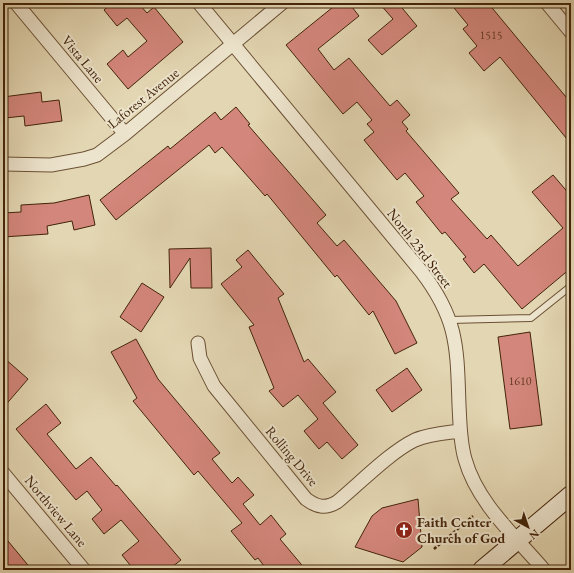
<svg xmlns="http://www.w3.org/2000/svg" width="574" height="573" viewBox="0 0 574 573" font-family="'EB Garamond',serif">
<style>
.building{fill:#d3867b;stroke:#43240a}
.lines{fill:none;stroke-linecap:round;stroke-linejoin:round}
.lane-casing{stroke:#6b5034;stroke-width:8}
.street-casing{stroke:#6b5034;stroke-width:15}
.secondary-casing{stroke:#43240a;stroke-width:20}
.path{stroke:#43240a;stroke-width:2.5;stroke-dasharray:3 2;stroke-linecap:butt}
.lane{stroke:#ede4cd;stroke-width:6}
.street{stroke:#ede4cd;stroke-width:13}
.secondary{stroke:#ede4cd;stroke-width:18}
.labels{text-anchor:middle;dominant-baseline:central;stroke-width:4;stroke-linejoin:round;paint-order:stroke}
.number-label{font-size:12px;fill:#673c26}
.street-label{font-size:14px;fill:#43240a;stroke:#ede4cd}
.poi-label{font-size:14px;font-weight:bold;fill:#43240a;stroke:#ede4cd;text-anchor:start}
</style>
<rect width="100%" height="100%" fill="#e3d6b2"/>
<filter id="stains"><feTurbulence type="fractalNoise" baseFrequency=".005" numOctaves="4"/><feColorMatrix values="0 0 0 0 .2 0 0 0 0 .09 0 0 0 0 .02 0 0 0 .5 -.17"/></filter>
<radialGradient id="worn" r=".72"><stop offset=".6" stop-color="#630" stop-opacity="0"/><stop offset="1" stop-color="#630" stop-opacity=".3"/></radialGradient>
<path class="building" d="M112,3H138L147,13L154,7L183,42L128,89L107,64L123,50L128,57L147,41L127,18L117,26L104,10Z
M338,3H349L359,16L318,49L334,70L349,58L390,106L397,100L410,115L402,122L408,129L406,131L459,193L451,199L487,239L491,235L518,266L563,228L532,192L553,175L571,196V268L522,309L484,264L474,273L463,259L466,257L445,232L442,234L416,202L424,196L405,173L397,180L382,162L364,140L374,132L367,124L372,120L357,102L343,114L286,45Z
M379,3H398L417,26L382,55L368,40L393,19Z
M450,3H488L571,103V144L500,57L484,71L469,53L477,46L463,29L468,25Z
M41,92L42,102L59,100L62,121L25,126L24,116L5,118L3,97Z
M236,107L250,124L248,125L326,215L317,223L337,246L344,240L396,301L417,343L395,354L373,311L369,315L337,275L335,277L267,194L265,196L222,147L215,153L209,145L116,220L100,200L168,146L170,149L215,112L221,120Z
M89,195L95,225L74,230L72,221L47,226L48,234L3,237V213L21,212V205L54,203Z
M211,248L212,288H191L190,258L170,288L169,249Z
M248,250L284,294L278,298L304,362L308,359L336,392L323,403L358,445L342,459L327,442L319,449L304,431L318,419L298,395L283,407L269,391L274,388L249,327L254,325L221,284L242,267L236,260Z
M142,283L164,297L141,332L120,317Z
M530,332L542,425L510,429L498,337Z
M136,339L158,379L220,453L212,459L232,483L238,477L254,495L243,504L260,525L271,515L286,534L280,539L306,570H267L258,558L255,560L231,531L242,523L198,471L194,475L133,401L137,398L111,352Z
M3,357L28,379L3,408Z
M407,368L422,390L392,412L376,390Z
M46,404L61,423L47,434L76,469L91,457L116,486L117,485L181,560L168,570H134L122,555L139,541L121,520L104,534L92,519L102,510L87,491L76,500L16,429Z
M418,499L422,547L403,562L355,547L372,516L382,508Z
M3,535L32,570H3Z"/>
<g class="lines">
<g class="lane-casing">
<path id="lane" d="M450,320L531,318L571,286"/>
</g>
<g class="street-casing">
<path id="street" d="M16,3L125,134
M199,3L421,271C458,319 457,347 459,405C460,423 460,442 465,459C477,503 516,537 544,570
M547,3L571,32
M3,164L51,165L84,159L97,155L125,134L282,3
M198,343L200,358L214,386L306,499C317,507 325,509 337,502C359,484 390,452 415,440C429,434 445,433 460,431
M3,473L84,570"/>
</g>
<g class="secondary-casing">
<path id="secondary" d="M482,570L571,495"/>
</g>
<path class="path" d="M434,549L473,516"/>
<use href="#lane" class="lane"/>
<use href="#street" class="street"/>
<use href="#secondary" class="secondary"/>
</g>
<defs>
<g id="church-disc" transform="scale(0.9)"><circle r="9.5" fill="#8f2418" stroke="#ede4cd"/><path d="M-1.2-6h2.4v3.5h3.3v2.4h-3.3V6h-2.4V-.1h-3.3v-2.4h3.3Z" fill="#fff"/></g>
</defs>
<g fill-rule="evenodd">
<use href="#church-disc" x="404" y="530"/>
</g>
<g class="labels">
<g class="number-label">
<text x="491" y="35">1515</text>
<text x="520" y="381">1610</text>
</g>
<g class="street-label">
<text transform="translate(83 59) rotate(50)">Vista Lane</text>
<text transform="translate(143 98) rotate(-39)">Laforest Avenue</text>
<text transform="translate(420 248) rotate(52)">North 23rd Street</text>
<text transform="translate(292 456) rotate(50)">Rolling Drive</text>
<text transform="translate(56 511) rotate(50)">Northview Lane</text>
</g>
<g class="poi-label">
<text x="417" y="522">Faith Center<tspan x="417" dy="16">Church of God</tspan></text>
</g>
</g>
<rect width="574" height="573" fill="none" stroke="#e3d6b2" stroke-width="16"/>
<rect x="4" y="4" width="566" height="565" fill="none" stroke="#43240a" stroke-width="2"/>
<rect x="8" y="8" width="558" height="557" fill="none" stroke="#43240a"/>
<g transform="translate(528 527) rotate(140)" stroke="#ede4cd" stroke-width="3" paint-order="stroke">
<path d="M0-3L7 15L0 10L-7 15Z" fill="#43240a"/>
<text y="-6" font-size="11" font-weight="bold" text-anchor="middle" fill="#43240a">N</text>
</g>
<rect width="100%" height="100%" filter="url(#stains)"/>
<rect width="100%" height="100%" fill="url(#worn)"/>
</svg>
